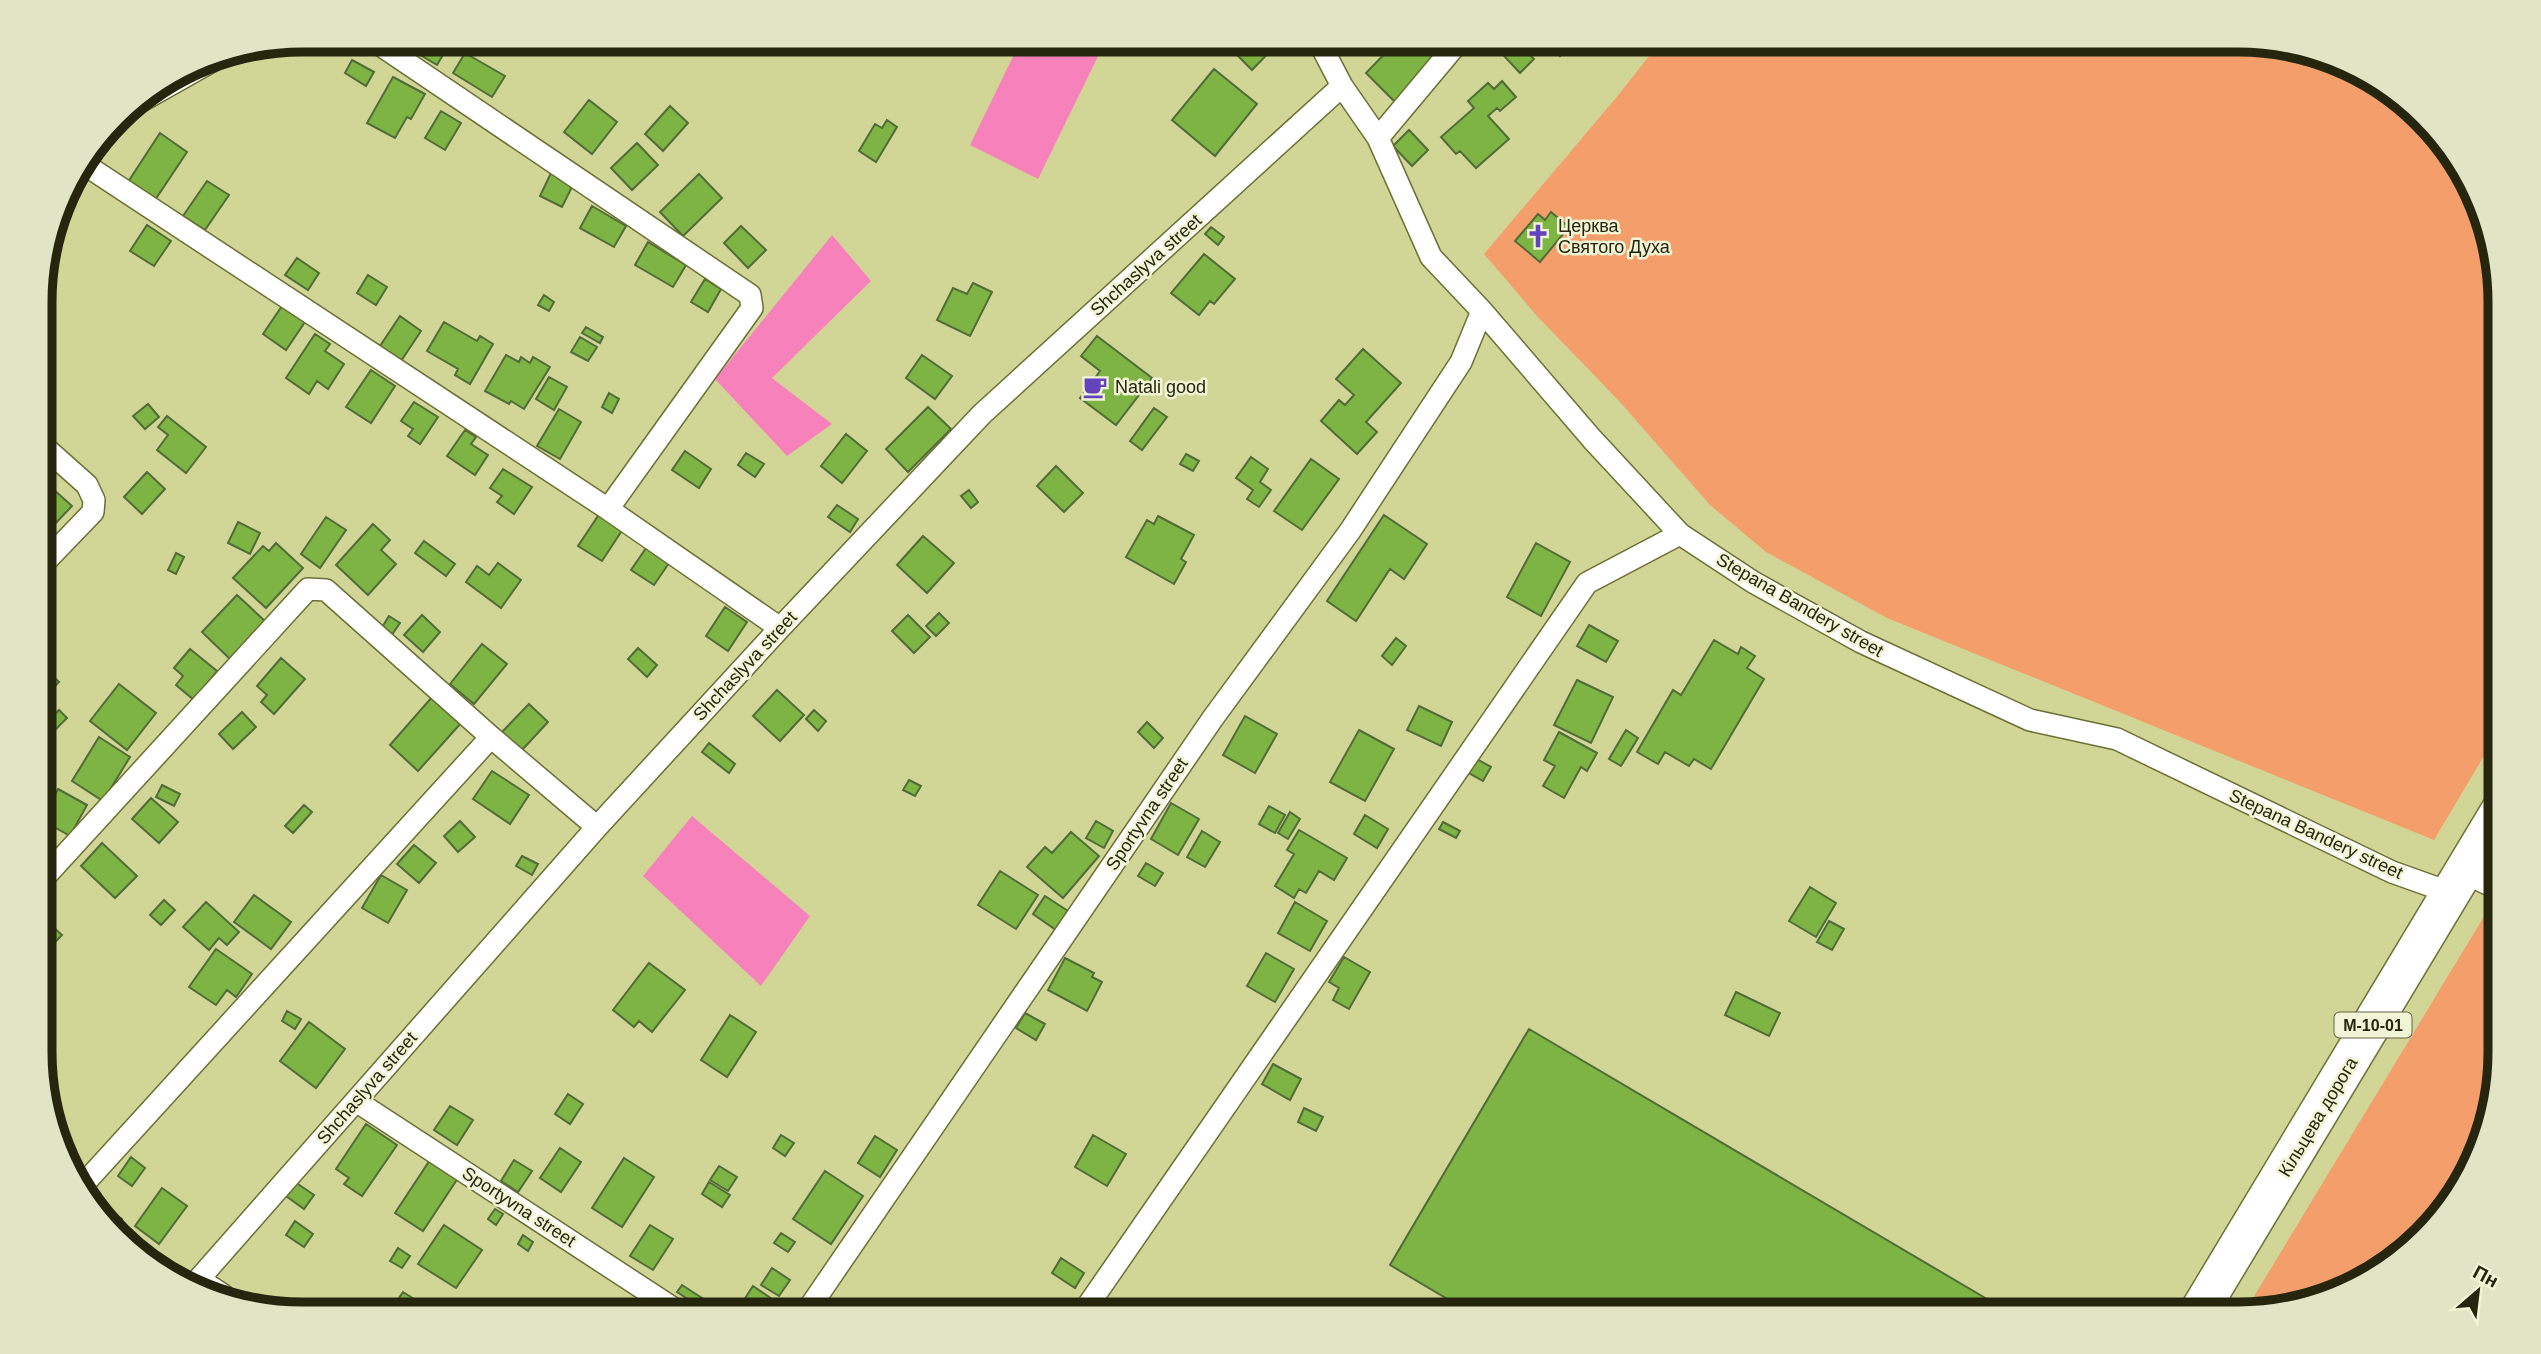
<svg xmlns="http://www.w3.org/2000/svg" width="2541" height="1354" viewBox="0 0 2541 1354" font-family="Helvetica,sans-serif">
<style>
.green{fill:#f49f6b}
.water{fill:#f782bb}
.building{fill:#7db443;stroke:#526c39;stroke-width:2}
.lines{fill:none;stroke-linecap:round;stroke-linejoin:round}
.street-casing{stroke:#6c6f33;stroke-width:24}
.highway-casing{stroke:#6c6f33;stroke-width:41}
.street{stroke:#fff;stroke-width:21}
.highway{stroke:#fff;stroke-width:38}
.labels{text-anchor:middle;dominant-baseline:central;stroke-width:5;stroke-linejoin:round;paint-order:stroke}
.shield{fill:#f1f4d5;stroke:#626449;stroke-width:2}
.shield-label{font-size:16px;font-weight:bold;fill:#25260d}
.poi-label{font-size:18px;fill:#25260d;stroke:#f1f4d5;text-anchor:start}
.street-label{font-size:18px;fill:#25260d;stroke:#f1f4d5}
.rim{fill:none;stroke:#25260d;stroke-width:9}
</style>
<rect width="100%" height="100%" fill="#d1d697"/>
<path class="green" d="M1662,40H2239L2355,67L2412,106L2456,156L2499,268L2500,729L2434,840L1887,618L1766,552L1710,505L1619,401L1538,317L1484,254L1615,99Z
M2500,890L2501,1052L2474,1168L2435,1225L2384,1270L2323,1300L2253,1313L2247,1308Z"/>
<path class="water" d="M1021,40H1106L1038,179L970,145Z
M832,235L871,281L772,378L832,424L787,456L715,379Z
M692,816L810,916L761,986L643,876Z"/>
<path class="building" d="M415,40H452L437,65L410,49Z
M497,40H517L508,54L494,44Z
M1165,40H1175L1179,44L1171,54L1161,44Z
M1222,40H1281L1252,70Z
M1398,40H1426L1442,56L1396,103L1366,73Z
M1494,40H1516L1534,59L1520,73L1491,42Z
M1545,40H1577L1560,56Z
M465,53L505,76L492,97L453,73Z
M352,60L374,72L366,86L345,73Z
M1214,69L1257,104L1215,156L1172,120Z
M393,77L425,94L411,119L407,117L395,138L367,123Z
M1502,81L1516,97L1500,111L1497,108L1488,116L1509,139L1476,168L1460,151L1456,154L1441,137L1474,108L1468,101L1488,83L1494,89Z
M589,100L617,122L592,154L564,132Z
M670,106L688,123L663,151L645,134Z
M441,111L461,123L445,150L425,138Z
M887,120L897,127L876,162L859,151L875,124L882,128Z
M1409,130L1428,150L1412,166L1393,146Z
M160,133L187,152L155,200L128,182Z
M637,143L658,165L632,190L611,168Z
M551,173L573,185L562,207L540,196Z
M699,174L722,198L683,236L660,212Z
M207,181L229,195L205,230L183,216Z
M592,206L626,226L614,247L580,228Z
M1551,212L1569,227L1540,262L1515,241L1538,214L1545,220Z
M147,225L171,241L154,266L130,251Z
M741,226L766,250L748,268L724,243Z
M1211,227L1224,237L1218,245L1205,234Z
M648,242L686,265L673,287L635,265Z
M1204,254L1235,279L1214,304L1210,301L1199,315L1171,293Z
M297,258L319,273L308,290L285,275Z
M368,275L387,287L376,305L357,293Z
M705,279L721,289L708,312L691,302Z
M973,283L992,292L970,336L937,320L953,288L967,294Z
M544,295L554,302L549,311L538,305Z
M282,306L305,322L286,350L263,334Z
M400,316L421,331L401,361L380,346Z
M444,322L477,341L480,336L493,344L470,384L455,375L458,369L427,351Z
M586,327L603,337L600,343L582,333Z
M315,334L330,344L325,351L344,364L328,389L317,381L309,394L286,378Z
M1097,336L1152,378L1116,425L1080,398L1100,371L1081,356Z
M580,337L597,347L588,361L571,352Z
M1363,349L1401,383L1366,422L1377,432L1357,454L1321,421L1339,400L1345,405L1354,395L1336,379Z
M506,355L519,362L521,357L530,363L533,357L550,367L524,409L511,401L509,404L485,391Z
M922,355L952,376L935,399L906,378Z
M371,370L395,386L371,423L346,407Z
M549,377L567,387L554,410L536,399Z
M609,393L619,399L612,413L602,407Z
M414,402L438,417L420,444L408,436L413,429L401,421Z
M148,404L159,417L145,429L133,416Z
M928,407L951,429L908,472L886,449Z
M1154,408L1167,417L1142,450L1130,441Z
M559,409L581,422L560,459L537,446Z
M167,416L206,447L186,473L157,450L168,435L158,427Z
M465,430L476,437L471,444L488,455L475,475L447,456Z
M846,434L867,451L842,483L821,466Z
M685,451L711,469L699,488L672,470Z
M746,453L764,464L755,477L738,465Z
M1186,454L1199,461L1193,471L1180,464Z
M1251,457L1268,469L1260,482L1271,490L1259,507L1247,499L1253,490L1236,478Z
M1311,459L1339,479L1302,530L1274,511Z
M1056,466L1083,493L1064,512L1037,486Z
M503,469L532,487L514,514L497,502L502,496L490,488Z
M147,472L165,489L142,514L124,497Z
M43,480L72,506L52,527L41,517V482Z
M969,490L978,502L971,508L961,496Z
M837,505L858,519L850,532L828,517Z
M600,513L623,529L602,561L578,546Z
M1384,515L1427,544L1404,579L1390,569L1356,621L1327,601Z
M1158,516L1194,535L1181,559L1186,562L1174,584L1126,557L1147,520L1154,524Z
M326,517L346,530L320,568L301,554Z
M238,522L260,533L250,554L228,543Z
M373,524L390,540L381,550L396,564L368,595L336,565Z
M923,536L954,563L927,593L897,565Z
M424,541L455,564L446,576L415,553Z
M276,543L303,568L266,608L233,578L263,546L269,551Z
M1536,543L1570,562L1541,616L1507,597Z
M646,548L669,563L654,585L631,570Z
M176,553L184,557L176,574L168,570Z
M498,563L521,580L501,608L466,582L477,566L489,575Z
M237,595L267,623L231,660L202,632Z
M725,607L747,622L728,651L706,636Z
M939,613L949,623L936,636L926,626Z
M422,615L440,632L423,652L404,635Z
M908,615L930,637L914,653L892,631Z
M389,616L400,623L391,636L381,629Z
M1589,625L1618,641L1606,662L1577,646Z
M1396,638L1406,646L1392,665L1382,656Z
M1714,640L1738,654L1741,647L1755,656L1747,668L1764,679L1711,769L1694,759L1689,766L1665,752L1658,764L1637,752L1673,690L1681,695Z
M482,644L507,664L474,704L450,684Z
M638,648L657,665L647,677L628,659Z
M190,649L217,671L194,700L176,685L183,676L174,668Z
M281,658L305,679L274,714L261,702L267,695L257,686Z
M47,670L59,682L44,697L42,695V676Z
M1577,680L1613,697L1591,743L1554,725Z
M119,684L156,713L127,750L90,721Z
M777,690L804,715L780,741L753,716Z
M433,696L462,722L418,771L390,745Z
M529,704L548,722L522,750L502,732Z
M1419,706L1452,722L1441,746L1407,730Z
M59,710L67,718L55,730L47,722Z
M814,710L826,721L818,731L806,719Z
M242,712L256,727L233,749L219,734Z
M1245,716L1277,734L1255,773L1223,755Z
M1147,722L1163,738L1154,748L1138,732Z
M1359,730L1394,749L1365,801L1330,782Z
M1626,730L1638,738L1621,766L1609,759Z
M1559,732L1597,753L1587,771L1581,767L1564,798L1543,786L1555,766L1544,760Z
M99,737L130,757L103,801L72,781Z
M709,743L735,764L729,773L702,752Z
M1475,758L1491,767L1483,781L1467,772Z
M492,771L529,795L510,824L473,799Z
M909,780L921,786L915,796L903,790Z
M162,785L180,794L174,806L156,797Z
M58,789L87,805L70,836L42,820Z
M151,798L178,822L159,843L132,819Z
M1171,803L1199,819L1178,855L1151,839Z
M304,805L312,812L293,833L285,826Z
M1269,806L1285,815L1275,833L1259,824Z
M1290,812L1300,819L1288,839L1278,833Z
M1365,815L1388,829L1377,848L1354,834Z
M460,821L475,837L458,852L444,836Z
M1096,821L1113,831L1104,848L1086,838Z
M1443,822L1460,831L1456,838L1439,829Z
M1299,830L1347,858L1334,880L1319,871L1306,893L1299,889L1294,898L1275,886L1294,854L1287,850Z
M1202,831L1220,842L1205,867L1187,857Z
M1071,832L1099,856L1063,898L1027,867L1045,847L1052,853Z
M102,843L137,876L115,898L81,866Z
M414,845L436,863L419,883L397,864Z
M522,856L538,864L532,875L516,866Z
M1146,863L1163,873L1155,886L1138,876Z
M1000,871L1038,895L1016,929L978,905Z
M381,875L407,890L388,923L362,908Z
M1810,887L1836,903L1816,937L1789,921Z
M254,895L291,922L271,949L234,922Z
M1045,896L1068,911L1056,930L1033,914Z
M164,900L175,910L161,925L150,915Z
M206,902L239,932L227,945L219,938L209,950L183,927Z
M1295,902L1327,921L1310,951L1278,933Z
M42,917L62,935L42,956Z
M1829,921L1844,929L1832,950L1817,942Z
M216,949L252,974L236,997L227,990L216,1005L189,987Z
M1266,953L1294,969L1275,1002L1247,986Z
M1344,957L1370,972L1349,1009L1333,1000L1339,988L1329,982Z
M1065,958L1094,973L1092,977L1102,982L1087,1011L1048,990Z
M649,963L685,990L652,1032L639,1021L634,1027L613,1010Z
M1736,992L1780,1013L1769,1036L1725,1015Z
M287,1011L301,1019L295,1029L282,1021Z
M1025,1013L1045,1024L1036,1040L1016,1028Z
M730,1015L756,1032L727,1077L701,1060Z
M309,1022L345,1049L316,1088L280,1061Z
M1529,1029L2009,1312V1313H1471L1390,1265Z
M1273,1064L1301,1079L1290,1100L1262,1084Z
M568,1094L583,1104L570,1124L555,1114Z
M450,1106L473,1120L457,1145L434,1130Z
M1304,1108L1323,1117L1316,1131L1298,1122Z
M366,1124L397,1145L362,1196L344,1184L349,1178L336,1169Z
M781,1135L794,1143L785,1156L773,1148Z
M1093,1135L1126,1154L1107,1186L1075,1167Z
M875,1136L897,1150L880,1177L858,1163Z
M560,1148L581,1162L561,1192L540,1178Z
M131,1157L145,1168L132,1186L118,1176Z
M624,1158L654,1177L622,1227L592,1208Z
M430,1160L458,1178L423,1231L395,1213Z
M514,1160L532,1171L518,1192L501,1181Z
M719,1166L737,1177L728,1191L710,1180Z
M825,1171L863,1196L831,1244L793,1219Z
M295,1182L314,1195L304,1209L286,1196Z
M709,1182L730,1195L722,1207L702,1194Z
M162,1188L187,1206L159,1244L135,1226Z
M90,1189L100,1195L93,1207L84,1197Z
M97,1202L122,1219L114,1231L93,1207Z
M495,1209L503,1214L496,1225L488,1219Z
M295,1221L313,1234L304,1247L286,1235Z
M444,1225L482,1250L456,1288L418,1264Z
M650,1225L673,1239L653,1270L630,1256Z
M781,1233L795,1242L788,1252L774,1243Z
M523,1235L533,1242L528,1251L518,1244Z
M398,1248L410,1256L402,1268L390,1261Z
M1061,1258L1084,1273L1075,1288L1052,1273Z
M772,1268L790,1280L779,1296L761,1285Z
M682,1285L705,1300L700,1307L677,1292Z
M753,1286L775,1301L767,1314H735Z
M403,1292L419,1302L412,1314H401L392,1308Z"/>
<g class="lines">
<g class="street-casing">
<path id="street" d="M373,40L750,295L752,308L608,509
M1318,40L1342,86L1378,138L1431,257L1482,311L1592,439L1680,534L1753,582L1861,642L2030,720L2117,739L2392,872L2451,893
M127,109L221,56
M1378,138L1460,40
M84,164L608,509L780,628
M41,444L87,485L94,500L93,512L41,566
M2463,872L2500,890
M42,880L308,589L326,590L491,737L597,827
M356,1101L682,1314
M81,1187L491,737
M199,1279L223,1295
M191,1288L597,827L780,628L982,414L1342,86
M805,1314L1213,718L1350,531L1461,362L1482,311
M1082,1314L1587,583L1680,534"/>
</g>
<g class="highway-casing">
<path id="highway" d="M2198,1313L2500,811"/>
</g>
<use href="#street" class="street"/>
<use href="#highway" class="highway"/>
</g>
<defs>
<g id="church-bare" transform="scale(1.89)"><path d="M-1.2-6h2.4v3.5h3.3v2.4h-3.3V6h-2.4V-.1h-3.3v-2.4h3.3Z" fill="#6543bc" stroke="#f1f4d5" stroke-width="2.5" paint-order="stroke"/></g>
<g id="cafe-bare" transform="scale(1.89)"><path d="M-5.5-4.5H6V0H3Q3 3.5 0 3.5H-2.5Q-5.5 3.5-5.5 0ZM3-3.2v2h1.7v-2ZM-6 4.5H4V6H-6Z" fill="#6543bc" stroke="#f1f4d5" stroke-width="2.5" paint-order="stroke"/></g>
</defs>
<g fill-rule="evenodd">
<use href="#church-bare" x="1538" y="236"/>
<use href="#cafe-bare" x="1095" y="387"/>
</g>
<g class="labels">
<rect class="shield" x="2334.5" y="1012.5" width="77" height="25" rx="5"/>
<g class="shield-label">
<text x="2373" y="1025">М-10-01</text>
</g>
<g class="poi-label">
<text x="1558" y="226">Церква<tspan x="1558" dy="21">Святого Духа</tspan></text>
<text x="1115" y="387">Natali good</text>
</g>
<g class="street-label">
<text transform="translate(1146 265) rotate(-42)">Shchaslyva street</text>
<text transform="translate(1800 605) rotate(30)">Stepana Bandery street</text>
<text transform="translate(745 666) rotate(-47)">Shchaslyva street</text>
<text transform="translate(1147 814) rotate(-56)">Sportyvna street</text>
<text transform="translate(2316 834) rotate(25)">Stepana Bandery street</text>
<text transform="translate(367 1088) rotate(-49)">Shchaslyva street</text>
<text transform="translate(2318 1117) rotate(-59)">Кільцева дорога</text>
<text transform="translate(519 1207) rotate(33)">Sportyvna street</text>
</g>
</g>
<path d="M0 0H2541V1354H0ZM302 52H2238A250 250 0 0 1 2488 302V1052A250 250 0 0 1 2238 1302H302A250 250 0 0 1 52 1052V302A250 250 0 0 1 302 52Z" fill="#e1e4c5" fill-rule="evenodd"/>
<path class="rim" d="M302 52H2238A250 250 0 0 1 2488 302V1052A250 250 0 0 1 2238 1302H302A250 250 0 0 1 52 1052V302A250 250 0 0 1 302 52Z"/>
<g transform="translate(2478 1291) rotate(28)" stroke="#f1f4d5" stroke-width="5" paint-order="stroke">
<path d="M0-5L12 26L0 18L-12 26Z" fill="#25260d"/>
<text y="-10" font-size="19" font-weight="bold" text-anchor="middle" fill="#25260d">Пн</text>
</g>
</svg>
